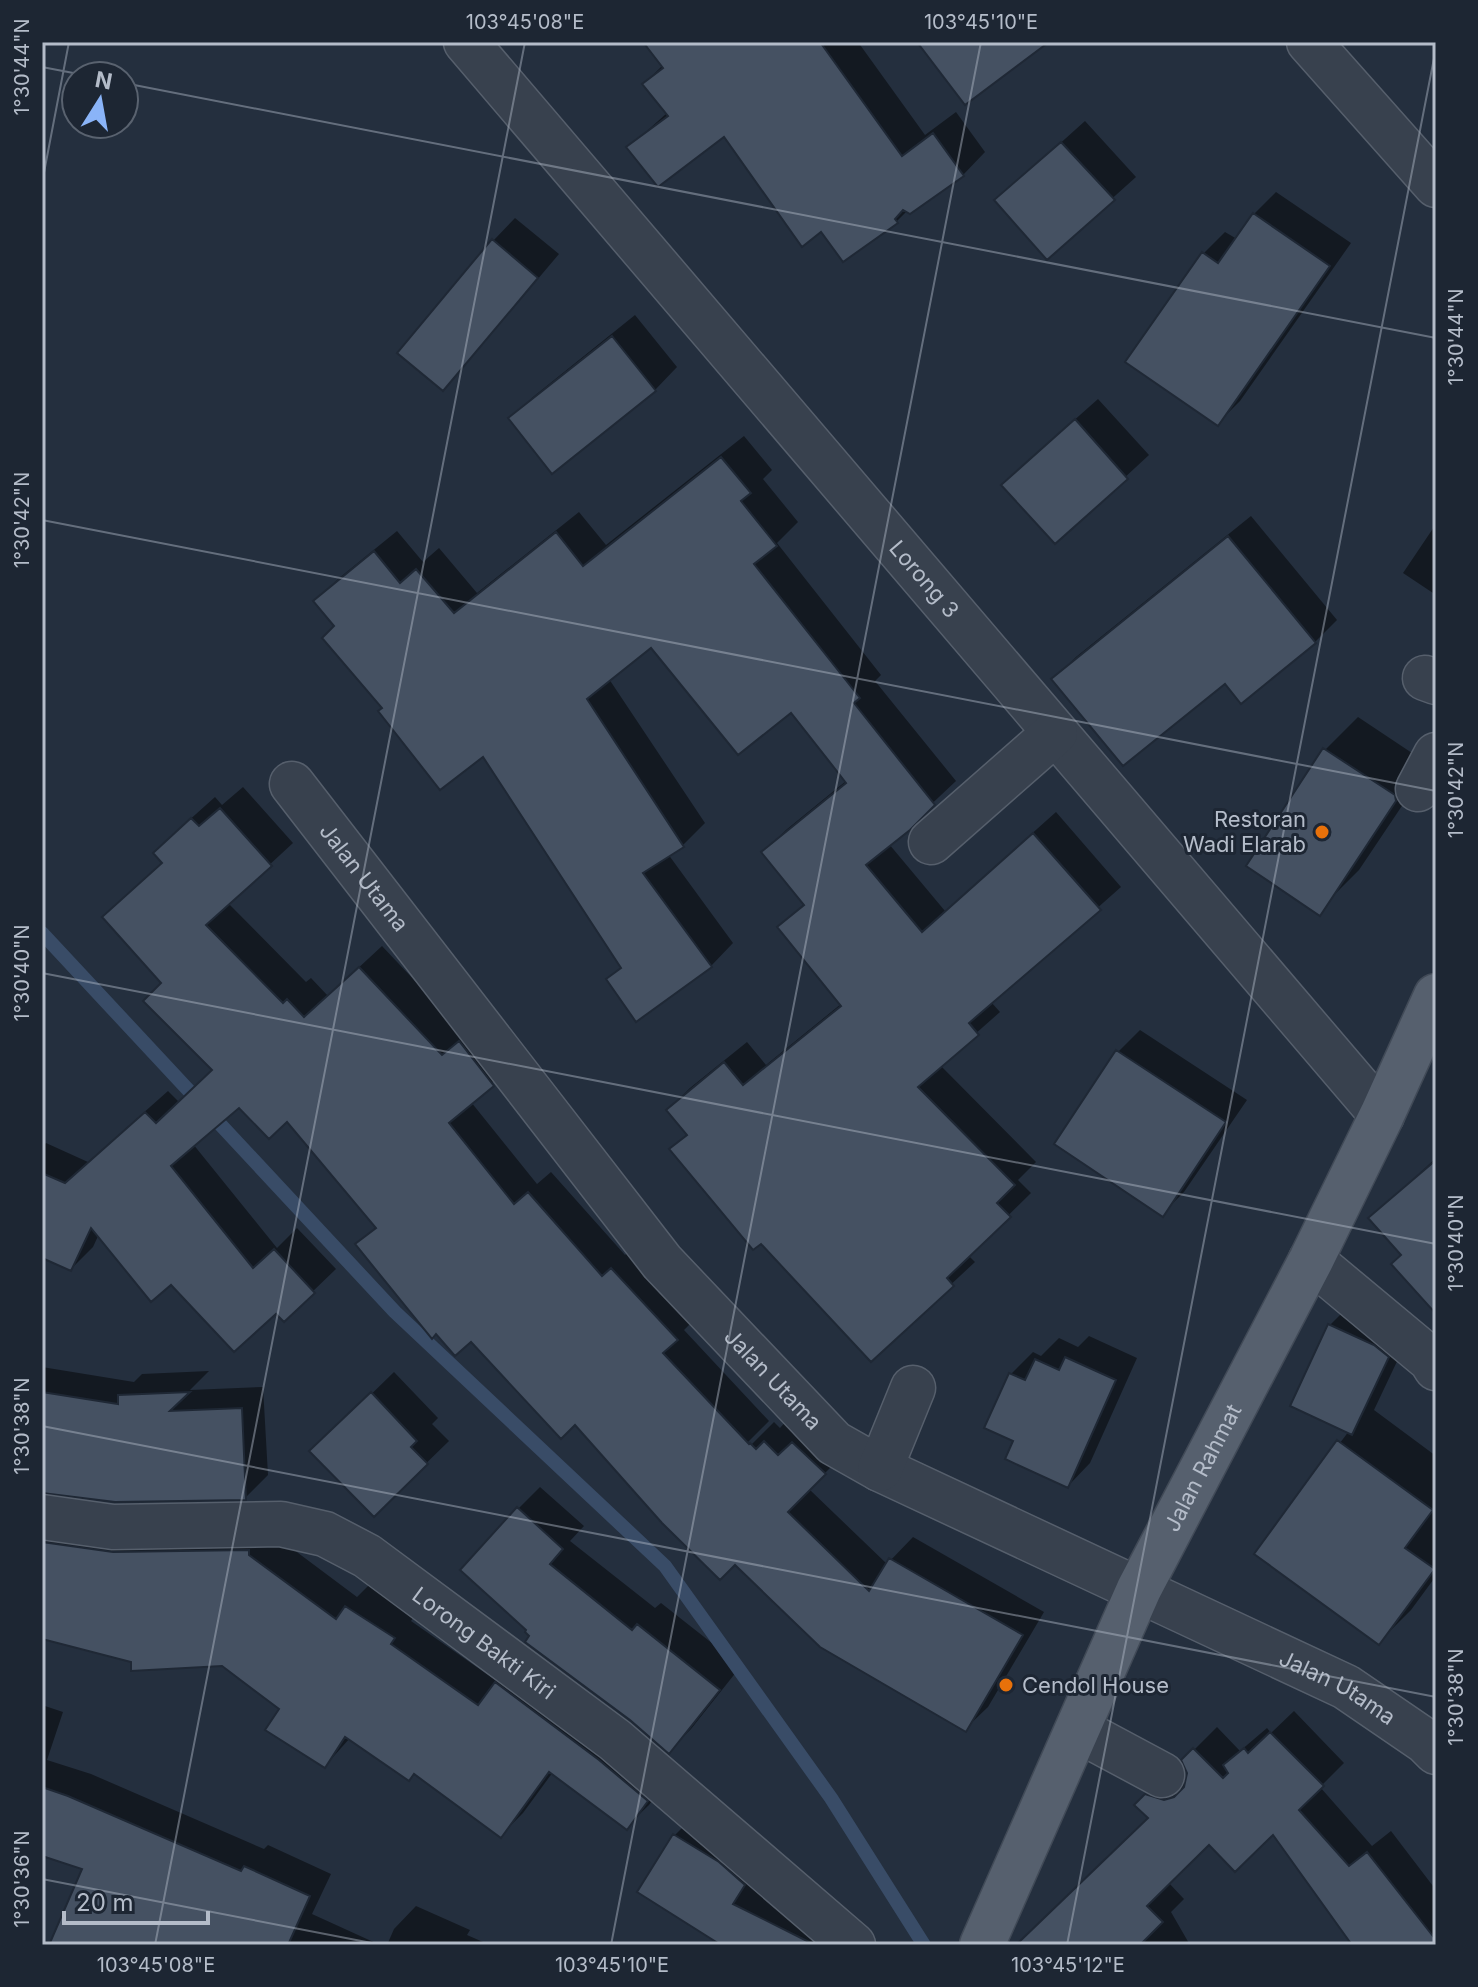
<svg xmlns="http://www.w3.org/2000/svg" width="1478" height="1987" viewBox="0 0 1478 1987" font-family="Inter,sans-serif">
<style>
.shadow{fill:#0007}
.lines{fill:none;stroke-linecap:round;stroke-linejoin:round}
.stream{stroke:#394c67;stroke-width:14}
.building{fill:#455162;stroke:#1f2835;stroke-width:2}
.minor-casing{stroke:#565f6c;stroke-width:47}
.major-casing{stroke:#414a57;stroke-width:47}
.minor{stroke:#38414e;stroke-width:44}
.major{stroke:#56606e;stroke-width:44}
.ticks{fill:none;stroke:#b4bcc9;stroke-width:2;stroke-opacity:0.45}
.food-dot{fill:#e8710a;stroke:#1d2633;stroke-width:3}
.labels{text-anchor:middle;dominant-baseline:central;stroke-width:6;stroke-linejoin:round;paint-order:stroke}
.street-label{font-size:22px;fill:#b4bcc9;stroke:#1d2633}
.poi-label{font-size:22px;fill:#b4bcc9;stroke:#1d2633;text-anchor:end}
.neatline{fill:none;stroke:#b4bcc9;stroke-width:3}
.ticks-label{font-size:20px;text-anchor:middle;fill:#b4bcc9}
</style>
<rect width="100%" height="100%" fill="#242f3e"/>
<path class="shadow" d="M646,42H858L925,135L956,112L985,152L963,175L910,212L908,210L897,221L822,230L725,134L629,147L667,113L644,84L663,65Z
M1085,121L1136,177L1047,257L997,200Z
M1276,192L1351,243L1240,401L1218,423L1203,254L1225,232L1237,239L1254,214Z
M515,218L559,254L464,366L442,388L493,241Z
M635,315L677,367L655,390L510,419L533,397Z
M1098,399L1149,455L1055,542L1026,463Z
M744,436L772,470L763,479L798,522L777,543L881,675L875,681L956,781L889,844L945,911L1056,812L1121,887L991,1002L1000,1012L940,1065L1036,1162L1018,1180L1031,1193L968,1255L975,1262L871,1359L672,1149L688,1133L668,1110L690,1088L747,1042L766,1065L841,1004L779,928L805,903L764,852L786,830L846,781L791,710L651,645L609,679L705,823L683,845L668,854L733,943L711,966L608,979L622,966L483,754L385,707L336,625L316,601L338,579L397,531L423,562L439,548L477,593L579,512L606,545Z
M1251,516L1337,620L1315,642L1054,679L1076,657Z
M1436,524V595L1403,573Z
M1358,717L1427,763L1428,767L1359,870L1327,902L1325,750Z
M243,787L293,843L228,903L306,982L311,978L328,996L382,946L465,1034L515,1062L471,1102L537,1184L551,1172L625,1255L634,1247L698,1316L684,1330L769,1421L742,1448L745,1451L774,1422L780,1428L787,1420L847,1451L809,1489L887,1564L913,1537L1044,1612L988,1707L965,1729L735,1562L575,1422L471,1340L358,1244L377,1226L287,1119L239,1105L193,1144L277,1248L297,1228L336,1269L284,1319L276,1311L171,1283L99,1234L93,1247L71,1269L42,1256V1147L46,1143L88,1162L168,1091L179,1102L214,1069L163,983L104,917L163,862L177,831L215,797L222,805Z
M1140,1030L1247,1100L1184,1192L1162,1214L1118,1052Z
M1436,1158V1311L1403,1254L1371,1218Z
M1352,1303L1410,1334L1374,1410L1436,1456V1576L1411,1610L1379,1642L1257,1553L1349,1431L1330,1325Z
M1089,1336L1137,1358L1090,1463L1068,1486L1016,1440L1011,1374L1033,1352L1041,1356L1059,1338L1078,1347Z
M42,1367L134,1382L142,1374L209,1371L190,1390L263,1387L268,1475L245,1498L42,1491Z
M394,1372L438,1418L432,1424L449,1441L374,1514L312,1452Z
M540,1487L584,1526L570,1541L655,1608L661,1603L741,1666L691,1729L669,1751L532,1635L529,1630L518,1509Z
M42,1506L270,1532L357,1597L369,1585L415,1615L411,1621L498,1682L519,1661L668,1778L649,1805L626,1827L553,1772L523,1813L501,1835L415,1772L350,1738L325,1766L282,1708L222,1664L42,1637Z
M42,1705L63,1712L47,1760L91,1774L264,1849L268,1845L331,1874L312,1914L380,1945H52L85,1868L42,1854Z
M1294,1711L1344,1763L1320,1787L1372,1846L1391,1831L1436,1890V1945H1354L1273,1832L1209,1842L1168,1882L1184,1899L1171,1912L1190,1945H1029L1150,1818L1137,1805L1169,1773L1188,1779L1189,1773L1184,1760L1217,1727L1240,1751L1267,1728L1271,1733Z
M697,1813L847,1945H725L639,1891L675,1835Z
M416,1906L470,1930L467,1935L490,1945H387L394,1929Z"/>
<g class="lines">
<path class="stream" d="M42,933L395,1312L665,1566L831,1798L924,1945"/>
</g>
<path class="building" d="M643,42H820L902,156L933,133L964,176L910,214L903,210L895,219L898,223L843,262L821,232L802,247L724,137L658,187L626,147L668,116L642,84L663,68Z
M917,42H1049L965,105Z
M1061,142L1115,200L1047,260L994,200Z
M1253,213L1330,266L1218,426L1125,362L1202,252L1218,263Z
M492,239L538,278L443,391L397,353Z
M612,336L656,391L552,474L508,418Z
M1075,419L1128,479L1055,544L1001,485Z
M721,457L751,493L741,501L777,546L754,564L860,698L854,703L935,805L910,830L866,865L922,932L1033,833L1101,910L969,1023L979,1035L918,1087L1015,1185L997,1203L1011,1217L947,1278L954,1286L871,1362L761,1244L753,1250L669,1149L687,1135L666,1110L724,1062L743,1085L841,1006L777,927L804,905L761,852L846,783L836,770L791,713L738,755L651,648L587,699L684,847L643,873L712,967L636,1022L606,979L621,968L483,757L440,790L378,711L382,708L322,638L334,626L313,601L374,551L400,583L416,569L454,613L556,532L583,566Z
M1228,536L1316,643L1241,704L1225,684L1123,766L1051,679Z
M1323,748L1395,795L1396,801L1320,916L1246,866Z
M220,808L272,866L206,925L283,1003L287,999L304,1017L359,967L442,1055L459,1041L494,1086L449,1123L514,1204L528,1192L602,1276L611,1268L678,1340L663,1353L749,1444L750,1443L756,1449L764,1441L778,1455L792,1442L826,1474L788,1512L869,1591L889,1558L1023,1635L966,1732L820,1647L735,1565L720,1580L662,1523L575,1425L561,1439L471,1342L455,1356L436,1334L432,1339L355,1244L376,1228L287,1122L269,1139L239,1108L171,1166L253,1268L274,1249L315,1293L284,1322L276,1314L234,1352L171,1285L151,1302L91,1228L71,1271L42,1258V1173L65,1183L145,1112L156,1123L212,1070L143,1001L161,983L102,917L162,863L153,853L191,818L199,826Z
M1116,1050L1226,1122L1163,1217L1054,1144Z
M1436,1160V1314L1391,1264L1401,1255L1368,1218Z
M1328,1324L1374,1345L1389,1357L1352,1435L1290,1406Z
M1065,1357L1116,1380L1068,1488L1005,1459L1013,1441L984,1428L1009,1373L1025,1380L1035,1359L1059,1370Z
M42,1392L118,1404V1395L190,1392L170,1411L242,1408L246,1500L115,1502L42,1493Z
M371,1392L417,1441L411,1447L428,1464L374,1517L309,1451Z
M1337,1440L1433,1510L1405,1548L1435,1569L1379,1645L1254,1554Z
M517,1507L563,1549L550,1564L632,1630L637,1624L720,1690L669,1754L630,1720L525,1642L529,1636L525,1632L526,1630L460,1570Z
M42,1542L113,1552L249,1550V1555L336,1619L345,1606L395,1638L391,1644L478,1705L495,1682L599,1760L648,1801L627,1830L549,1772L501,1838L414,1774L409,1781L345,1737L325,1768L265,1730L279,1709L222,1666L131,1671V1662L42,1639Z
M1270,1732L1324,1786L1299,1810L1349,1866L1367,1852L1436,1940V1945H1352L1273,1835L1235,1872L1209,1845L1147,1906L1163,1922L1140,1945H1016L1148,1818L1134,1805L1145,1794L1164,1800L1174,1797L1184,1787L1187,1773L1181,1760L1193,1748L1223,1778L1228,1773L1223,1765L1244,1748L1248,1753Z
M42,1787L68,1796L241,1871L244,1866L310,1896L288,1945H49L82,1869L42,1856Z
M673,1834L719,1862L745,1885L733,1904L815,1945H721L637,1892Z"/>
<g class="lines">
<g class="minor-casing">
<g id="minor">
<path id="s1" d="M466,42L1382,1115"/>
<path d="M1309,42L1436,185"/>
<path d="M1425,678L1436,682"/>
<path id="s2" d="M292,784L662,1262L834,1443L880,1469L1346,1687L1425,1741L1436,1752"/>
<path d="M1418,789L1436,755"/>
<path d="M931,842L1055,733"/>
<path d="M1311,1260L1431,1360L1436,1368"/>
<path d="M880,1469L913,1388"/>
<path id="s3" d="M42,1517L113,1527L281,1524L325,1534L367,1556L615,1740L853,1945"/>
<path d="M1078,1730L1162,1775"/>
</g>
</g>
<g class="major-casing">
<g id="major">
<path id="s4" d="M982,1945L1139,1589L1311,1260L1382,1115L1436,996"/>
</g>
</g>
<use href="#minor" class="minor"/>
<use href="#major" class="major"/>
</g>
<path class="ticks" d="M42,67L89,76M124,83L1436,338M42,183L69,42M42,520L1436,791M42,973L1436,1244M42,1426L1436,1697M42,1879L382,1945M155,1945L525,42M611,1945L981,42M1067,1945L1436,48"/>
<g class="food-dot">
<circle cx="1322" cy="832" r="8"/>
<circle cx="1006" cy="1685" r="8"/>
</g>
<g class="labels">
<g class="street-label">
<text stroke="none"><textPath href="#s1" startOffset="706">Lorong 3</textPath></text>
<text stroke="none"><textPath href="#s2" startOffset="118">Jalan Utama</textPath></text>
<text stroke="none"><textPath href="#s2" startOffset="766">Jalan Utama</textPath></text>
<text stroke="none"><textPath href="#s4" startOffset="526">Jalan Rahmat</textPath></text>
<text stroke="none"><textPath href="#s3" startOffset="478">Lorong Bakti Kiri</textPath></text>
<text stroke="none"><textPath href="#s2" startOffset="1414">Jalan Utama</textPath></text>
</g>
<g class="poi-label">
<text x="1306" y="819">Restoran<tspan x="1306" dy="25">Wadi Elarab</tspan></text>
<text x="1022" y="1685" text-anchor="start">Cendol House</text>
</g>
</g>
<rect width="1478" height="1987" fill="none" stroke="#1d2633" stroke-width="88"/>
<g transform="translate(100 100) rotate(11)"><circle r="38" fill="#1d2633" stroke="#59626f" stroke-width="2"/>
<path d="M0-6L14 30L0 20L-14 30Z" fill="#8ab4f8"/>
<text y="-12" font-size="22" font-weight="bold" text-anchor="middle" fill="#b4bcc9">N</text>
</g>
<path d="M64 1911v12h144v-12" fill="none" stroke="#b4bcc9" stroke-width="4"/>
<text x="76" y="1911" font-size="24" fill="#b4bcc9" stroke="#1d2633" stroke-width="6" paint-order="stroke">20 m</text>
<rect x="44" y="44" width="1390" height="1899" class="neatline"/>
<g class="ticks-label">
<text x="525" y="29">103°45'08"E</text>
<text x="981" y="29">103°45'10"E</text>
<text transform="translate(22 67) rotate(-90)" y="7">1°30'44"N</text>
<text transform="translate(1456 337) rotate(-90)" y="7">1°30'44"N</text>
<text transform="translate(22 520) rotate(-90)" y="7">1°30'42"N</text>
<text transform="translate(1456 790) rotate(-90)" y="7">1°30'42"N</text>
<text transform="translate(22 973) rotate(-90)" y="7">1°30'40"N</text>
<text transform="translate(1456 1243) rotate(-90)" y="7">1°30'40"N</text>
<text transform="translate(22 1426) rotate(-90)" y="7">1°30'38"N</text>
<text transform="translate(1456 1697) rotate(-90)" y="7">1°30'38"N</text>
<text transform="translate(22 1879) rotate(-90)" y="7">1°30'36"N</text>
<text x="156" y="1972">103°45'08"E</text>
<text x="612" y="1972">103°45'10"E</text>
<text x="1068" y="1972">103°45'12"E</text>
</g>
</svg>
